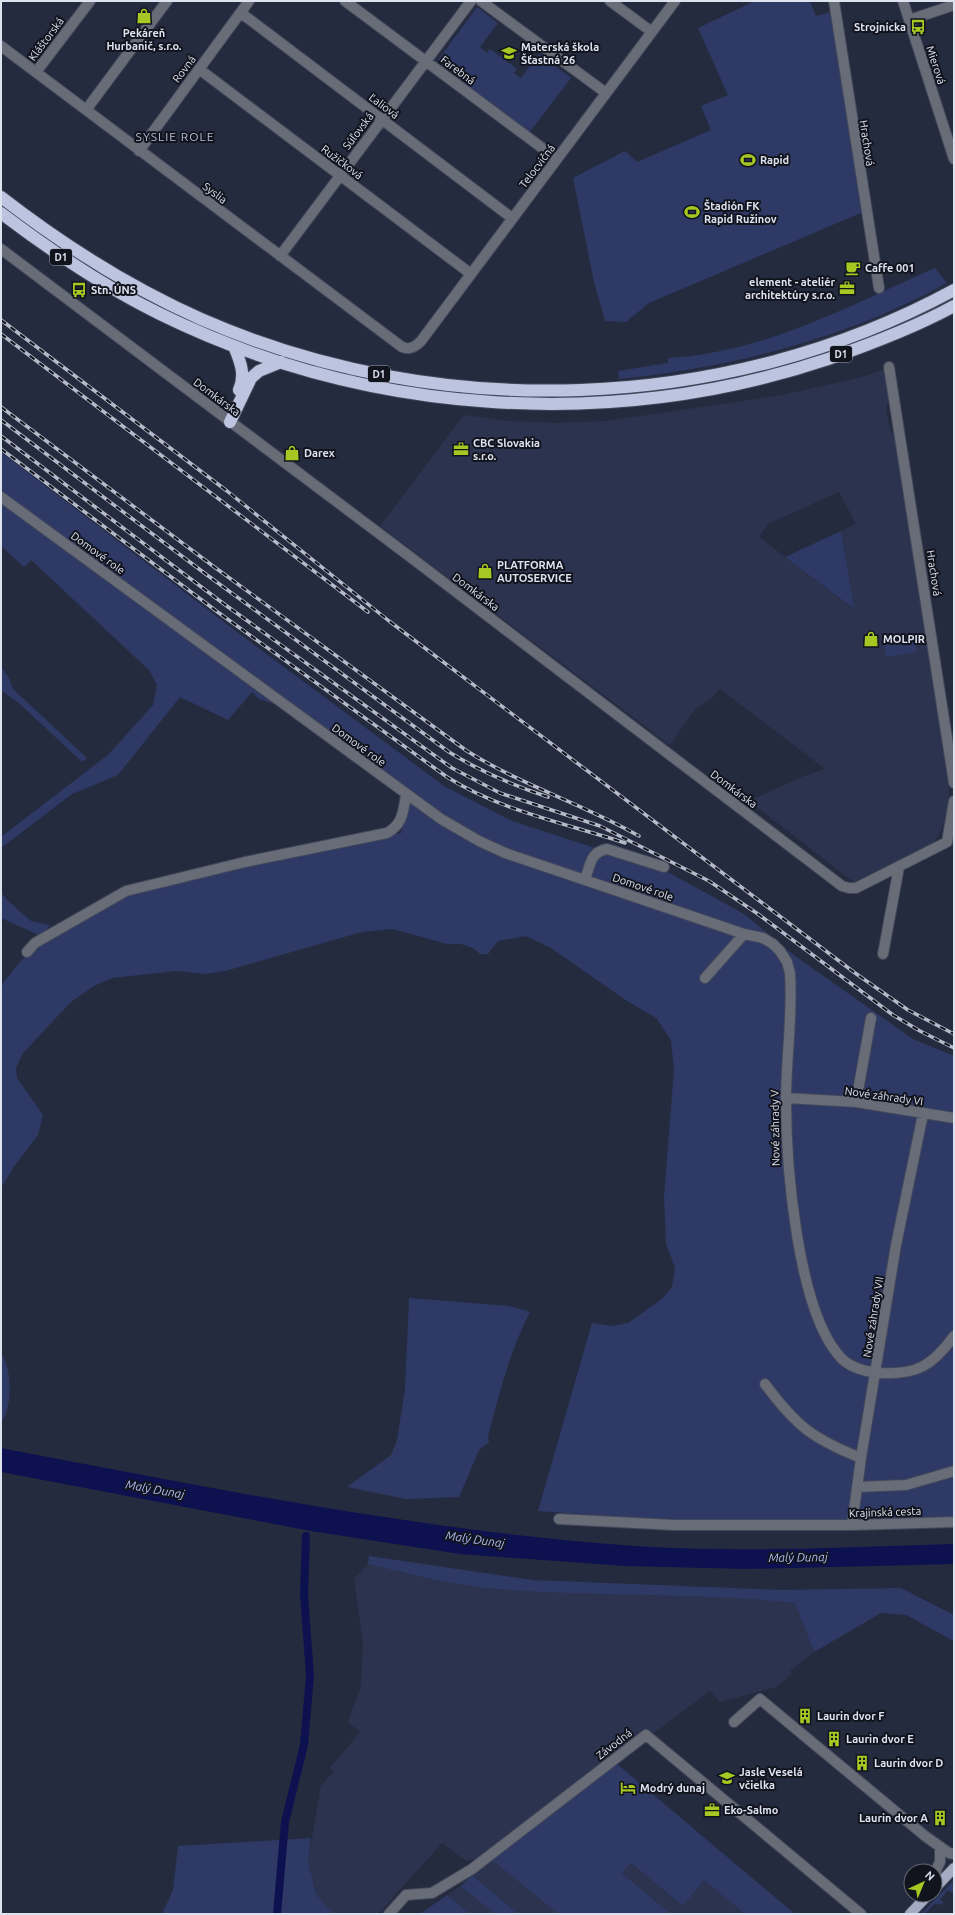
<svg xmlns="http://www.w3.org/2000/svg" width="955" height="1915" viewBox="0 0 955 1915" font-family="Ubuntu,sans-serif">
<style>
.built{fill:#2c334e;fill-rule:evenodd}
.green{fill:#2e3965}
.water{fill:#0e114f}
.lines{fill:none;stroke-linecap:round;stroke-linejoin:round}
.canal{stroke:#0e114f;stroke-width:8}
.minor-casing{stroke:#42485b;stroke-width:12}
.major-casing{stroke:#42485b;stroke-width:12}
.highway-casing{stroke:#42485b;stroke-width:14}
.minor{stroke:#686c77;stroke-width:10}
.major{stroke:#a4abc2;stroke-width:10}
.highway{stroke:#bcc4df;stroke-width:12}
.rail-casing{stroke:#b5bac9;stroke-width:3.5}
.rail{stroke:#11141d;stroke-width:2;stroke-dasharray:6;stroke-linecap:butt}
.labels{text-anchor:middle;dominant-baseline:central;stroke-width:4;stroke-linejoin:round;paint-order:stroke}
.shield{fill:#11141d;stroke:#a0a4b0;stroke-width:1}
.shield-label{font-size:10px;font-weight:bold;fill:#dde2ef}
.poi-label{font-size:11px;font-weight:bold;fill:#dde2ef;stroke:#11141d;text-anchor:start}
.street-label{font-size:11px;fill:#dde2ef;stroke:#11141d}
.neighbourhood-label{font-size:12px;letter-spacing:1px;fill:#b7bfda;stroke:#11141d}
.water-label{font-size:12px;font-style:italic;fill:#adbef7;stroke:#11141d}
</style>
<rect width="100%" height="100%" fill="#252b3f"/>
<path class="built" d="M886,369L890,394L886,409L890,430L897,437L949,784V803L941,831L933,844L855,883L749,801L804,776L825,769L720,689L712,698L695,709L670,745L380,526L464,415L506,421L554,423L607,421L783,395L858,378ZM839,492L856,524L841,531L853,609L759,537L768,524Z
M368,1564L436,1579L494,1589L719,1596L795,1603L814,1652L790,1671L792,1674L776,1687L720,1702L710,1691L651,1735L638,1736L477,1859L466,1861L442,1843L378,1914H333L316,1894L308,1861L321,1786L334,1771L330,1768L360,1732L348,1722L361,1686L363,1642L354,1579Z
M492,1860L558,1914H518L472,1875Z
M631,1863L683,1906L704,1879L745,1914H671L622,1873Z
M461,1886L494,1914H470L447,1895Z"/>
<path class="green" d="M755,1H810L816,16L831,12L863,212L649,303L626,322L605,321L594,282L573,178L625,151L637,162L711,130L701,106L728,95L698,28Z
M477,7L498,23L480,47L487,53L490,49L517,69L514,73L521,78L539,54L571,78L528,134L455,79L457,75L438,60Z
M935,268L947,283C846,339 734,367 619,379L618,371L668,363V358C763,353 849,306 935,268Z
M1,452L241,635L444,786L512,821L666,871L744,914L795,956L913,1039L954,1056V1518L688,1522L538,1511L592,1323L612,1326L628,1323L662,1299L672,1287L675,1268L666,1244L664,1196L674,1070L671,1040L656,1018L627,1001L551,948L526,936L498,941L488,954H480L473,948L461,944H447L393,929L362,932L225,971L205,974L176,971L112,978L94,986L71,1002L23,1053L16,1068L17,1078L43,1115L38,1135L15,1165L1,1188V986L18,964L39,943L126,895L309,851L401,833L412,795L1,493Z
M1,502L274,704L259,699L252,692L228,720L180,697L118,775L72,794L1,848V837L109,754L153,705L157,685L149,670L31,560L24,567L1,546Z
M841,531L854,609L785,557Z
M915,638L917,652L886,657L884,642Z
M1,667L9,678L13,689L87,758L82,762L21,705L1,690Z
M1,892L7,900L31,921L50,925L41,936L1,918Z
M409,1298L509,1306L530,1312C510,1351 499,1394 488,1437L489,1442L479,1450L459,1497L406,1499L347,1487L391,1455L397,1440L405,1389Z
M1,1354C12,1365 13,1410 1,1422Z
M369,1556L533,1580L782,1590L901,1588L954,1615V1641L906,1615L881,1613L814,1652L795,1603C695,1592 595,1597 495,1589C453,1585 410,1574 368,1564Z
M617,1764L795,1914H745L704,1880L683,1906L631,1863L622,1873L671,1914H558L492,1860Z
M311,1838L308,1861L316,1894L333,1914H162L173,1890L178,1846Z
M472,1875L518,1914H494L461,1886Z
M954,1880V1891L952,1893L948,1890L940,1900L944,1903L938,1905L935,1903L925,1914H921Z
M447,1895L470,1914H420Z"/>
<path class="water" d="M1,1448C211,1488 422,1531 635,1546C742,1553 848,1547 954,1544V1564L748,1569L624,1566L460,1554L311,1531L1,1472Z"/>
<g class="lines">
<path class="canal" d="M277,1914L285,1822L304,1745L310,1676L304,1594L306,1536"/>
<g class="minor-casing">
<path id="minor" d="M345,1L557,159
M481,1L606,93
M610,1L652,32
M834,1L879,288
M903,1L954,159
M241,13L512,218
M909,20L954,5
M1,46L402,347C410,350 415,347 421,341L675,1
M199,69L471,274
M36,72L90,1
M86,110L167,1
M139,151L249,1
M1,249L409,556L842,886L849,888H856L947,842
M280,256L471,1
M889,367L954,783
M1,497L441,819L479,841L505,853L697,918L744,934L763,938L773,944L780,951L787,962L790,973C793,1015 786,1058 786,1100C786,1163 797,1313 842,1359C853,1369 866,1372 881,1373C917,1375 933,1365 954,1336
M947,842L954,801
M585,880C590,866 590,852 607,849L664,867
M27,952L35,943L126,891L245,862L387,833C403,824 403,812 406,795
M883,954L899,867
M705,978L744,934
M786,1098L856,1102L954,1118
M856,1102L871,1018
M765,1384C796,1426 813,1439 861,1458
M857,1487L906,1485L954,1471
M559,1519L674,1525H852L954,1522
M852,1525L861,1458L896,1245L923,1114
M734,1722L760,1699L925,1836L949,1853L954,1854
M938,1885L936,1870L940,1862V1847
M389,1914L406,1895L432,1893L472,1869L646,1735L861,1914"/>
</g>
<g class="major-casing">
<path id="major" d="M935,1888L954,1868
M910,1914L928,1895"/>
</g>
<g class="highway-casing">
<path id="highway" d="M1,197C63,245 129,287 201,319C438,423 726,414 954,290
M1,213C51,251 103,286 160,314C366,415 610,432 828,359C871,344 914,328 954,306
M234,346C240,361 246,374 239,390
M230,422L251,378L259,371L281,362"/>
</g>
<use href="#minor" class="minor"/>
<use href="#major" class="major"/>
<use href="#highway" class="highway"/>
<g class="rail-casing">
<path id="rail" d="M1,320L227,491L389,621L855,973L908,1010L954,1034
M1,334L368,612
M1,407L213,566L467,751C521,785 583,804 639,836
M1,420L207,575L449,752C481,772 512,785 548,797
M1,436L224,604L452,768L500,793L600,826L709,881L758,914L893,1015L920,1031L954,1048
M1,449L219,613L447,777C501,811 565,823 625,843"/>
</g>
<use href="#rail" class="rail"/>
</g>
<defs>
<g id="shop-bare" transform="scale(1.2)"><path d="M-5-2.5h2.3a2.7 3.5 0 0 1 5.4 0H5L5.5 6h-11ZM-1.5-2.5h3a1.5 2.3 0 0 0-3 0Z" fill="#a5c822" stroke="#11141d" stroke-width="2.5" paint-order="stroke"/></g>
<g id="bus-bare" transform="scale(1.2)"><path d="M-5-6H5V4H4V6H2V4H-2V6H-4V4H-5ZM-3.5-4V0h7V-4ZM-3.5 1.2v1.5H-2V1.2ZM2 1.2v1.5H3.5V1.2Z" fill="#a5c822" stroke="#11141d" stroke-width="2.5" paint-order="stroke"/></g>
<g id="school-bare" transform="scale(1.2)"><path d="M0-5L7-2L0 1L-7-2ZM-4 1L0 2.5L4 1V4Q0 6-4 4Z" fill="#a5c822" stroke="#11141d" stroke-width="2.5" paint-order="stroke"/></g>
<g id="stadium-bare" transform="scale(1.2)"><path d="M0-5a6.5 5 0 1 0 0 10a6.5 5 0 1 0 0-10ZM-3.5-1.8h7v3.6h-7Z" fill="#a5c822" stroke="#11141d" stroke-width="2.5" paint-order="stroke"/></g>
<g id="cafe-bare" transform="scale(1.2)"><path d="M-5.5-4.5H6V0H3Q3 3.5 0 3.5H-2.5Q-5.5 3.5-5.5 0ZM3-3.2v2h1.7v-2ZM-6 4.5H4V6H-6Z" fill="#a5c822" stroke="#11141d" stroke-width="2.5" paint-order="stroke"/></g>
<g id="office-bare" transform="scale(1.2)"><path d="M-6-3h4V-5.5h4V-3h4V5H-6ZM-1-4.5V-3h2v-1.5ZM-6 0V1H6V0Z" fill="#a5c822" stroke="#11141d" stroke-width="2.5" paint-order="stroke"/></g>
<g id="building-bare" transform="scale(1.2)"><path d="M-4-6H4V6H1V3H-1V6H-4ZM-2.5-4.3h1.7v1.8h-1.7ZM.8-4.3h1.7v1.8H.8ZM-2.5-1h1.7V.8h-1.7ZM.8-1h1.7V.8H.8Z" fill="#a5c822" stroke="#11141d" stroke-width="2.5" paint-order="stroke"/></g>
<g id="hotel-bare" transform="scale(1.2)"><path d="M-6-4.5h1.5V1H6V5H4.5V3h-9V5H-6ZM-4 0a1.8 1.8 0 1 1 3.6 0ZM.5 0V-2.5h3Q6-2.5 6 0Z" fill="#a5c822" stroke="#11141d" stroke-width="2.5" paint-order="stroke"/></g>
</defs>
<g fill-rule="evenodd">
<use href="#shop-bare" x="144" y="16"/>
<use href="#bus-bare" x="918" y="27"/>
<use href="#school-bare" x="509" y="53"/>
<use href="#stadium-bare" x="748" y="160"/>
<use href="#stadium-bare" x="692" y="212"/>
<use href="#cafe-bare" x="853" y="268"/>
<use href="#office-bare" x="847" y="288"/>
<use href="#bus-bare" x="79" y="290"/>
<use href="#office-bare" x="461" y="449"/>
<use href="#shop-bare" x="292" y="453"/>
<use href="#shop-bare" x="485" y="571"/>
<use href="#shop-bare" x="871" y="639"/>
<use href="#building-bare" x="805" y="1716"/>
<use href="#building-bare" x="834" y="1739"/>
<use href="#building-bare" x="862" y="1763"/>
<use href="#school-bare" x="727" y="1778"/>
<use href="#hotel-bare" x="628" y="1788"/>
<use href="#office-bare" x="712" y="1810"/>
<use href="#building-bare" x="940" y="1818"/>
</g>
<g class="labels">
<g class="shield">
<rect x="50" y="249" width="22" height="16" rx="3"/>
<rect x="830" y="346" width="22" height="16" rx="3"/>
<rect x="368" y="366" width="22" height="16" rx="3"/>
</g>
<g class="shield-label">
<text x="61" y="257">D1</text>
<text x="841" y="354">D1</text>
<text x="379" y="374">D1</text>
</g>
<g class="poi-label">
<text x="906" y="27" text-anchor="end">Strojnícka</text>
<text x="144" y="33" text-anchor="middle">Pekáreň<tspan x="144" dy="13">Hurbanič, s.r.o.</tspan></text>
<text x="521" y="47">Materská škola<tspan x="521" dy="13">Šťastná 26</tspan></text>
<text x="760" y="160">Rapid</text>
<text x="704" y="206">Štadión FK<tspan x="704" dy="13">Rapid Ružinov</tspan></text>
<text x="865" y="268">Caffe 001</text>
<text x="835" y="282" text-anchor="end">element - ateliér<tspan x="835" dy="13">architektúry s.r.o.</tspan></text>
<text x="91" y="290">Stn. ÚNS</text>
<text x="473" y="443">CBC Slovakia<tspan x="473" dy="13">s.r.o.</tspan></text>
<text x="304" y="453">Darex</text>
<text x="497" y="565">PLATFORMA<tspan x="497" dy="13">AUTOSERVICE</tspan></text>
<text x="883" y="639">MOLPIR</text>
<text x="817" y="1716">Laurin dvor F</text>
<text x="846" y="1739">Laurin dvor E</text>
<text x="874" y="1763">Laurin dvor D</text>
<text x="739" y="1772">Jasle Veselá<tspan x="739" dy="13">včielka</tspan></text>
<text x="640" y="1788">Modrý dunaj</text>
<text x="724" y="1810">Eko-Salmo</text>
<text x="928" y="1818" text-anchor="end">Laurin dvor A</text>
</g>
<g class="street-label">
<text transform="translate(46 39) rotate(-53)">Kláštorská</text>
<text transform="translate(936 65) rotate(72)">Mierová</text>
<text transform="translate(184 69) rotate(-53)">Rovná</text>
<text transform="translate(458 70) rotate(37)">Farebná</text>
<text transform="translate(384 106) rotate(37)">Ľaliová</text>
<text transform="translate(358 131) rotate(-53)">Súľovská</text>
<text transform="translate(867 143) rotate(81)">Hrachová</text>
<text transform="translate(342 162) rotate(37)">Ružičková</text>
<text transform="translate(537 166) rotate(-53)">Telocvičná</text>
<text transform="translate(215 193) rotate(37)">Syslia</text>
<text transform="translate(217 397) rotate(37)">Domkárska</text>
<text transform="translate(98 553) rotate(36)">Domové role</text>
<text transform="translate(934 573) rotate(81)">Hrachová</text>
<text transform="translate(476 592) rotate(37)">Domkárska</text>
<text transform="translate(359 745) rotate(36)">Domové role</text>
<text transform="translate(734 789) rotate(37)">Domkárska</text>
<text transform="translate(643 887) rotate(19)">Domové role</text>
<text transform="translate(884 1096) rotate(8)">Nové záhrady VI</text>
<text transform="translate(775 1128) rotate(-91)">Nové záhrady V</text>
<text transform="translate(873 1317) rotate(-81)">Nové záhrady VII</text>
<text transform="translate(885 1512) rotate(-2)">Krajinská cesta</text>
<text transform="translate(614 1744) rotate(-38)">Závodná</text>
</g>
<g class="neighbourhood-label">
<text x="175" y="136">SYSLIE ROLE</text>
</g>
<g class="water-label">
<text transform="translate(155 1489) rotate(10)">Malý Dunaj</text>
<text transform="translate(475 1539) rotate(8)">Malý Dunaj</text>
<text transform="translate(798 1557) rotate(-1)">Malý Dunaj</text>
</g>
</g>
<rect width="955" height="1915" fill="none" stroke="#dde2ef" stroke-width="4"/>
<g transform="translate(923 1883) rotate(44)"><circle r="19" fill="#11141d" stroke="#636671"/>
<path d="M0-3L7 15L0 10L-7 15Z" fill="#a5c822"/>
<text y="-6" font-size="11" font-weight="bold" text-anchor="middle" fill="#dde2ef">N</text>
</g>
</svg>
